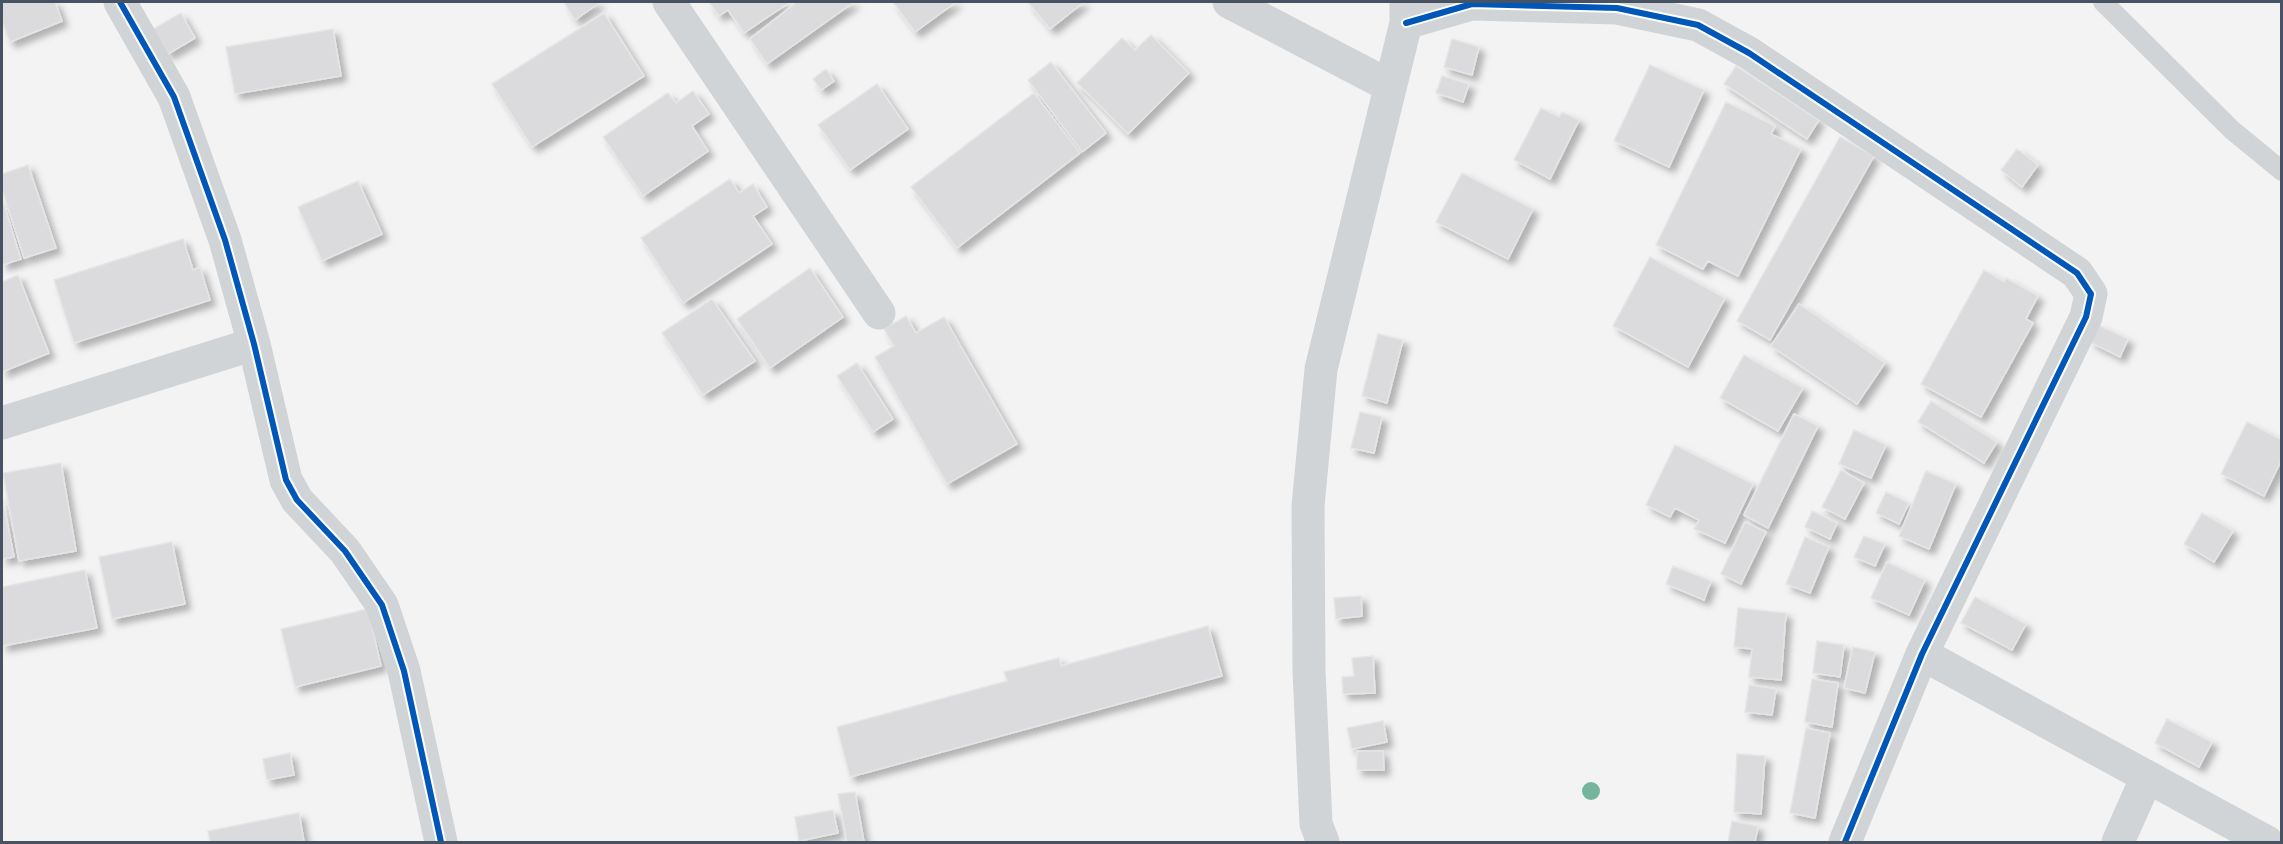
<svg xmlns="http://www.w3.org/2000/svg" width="2283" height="844" viewBox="0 0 2283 844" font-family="Quicksand,sans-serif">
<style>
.building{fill:#dbdbdd;stroke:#e5e5e6;stroke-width:1.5;filter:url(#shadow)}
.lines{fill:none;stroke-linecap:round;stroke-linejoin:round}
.lane{stroke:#d1d4d7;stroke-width:20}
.street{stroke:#d1d4d7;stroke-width:33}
.cycleway-casing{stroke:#fff;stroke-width:10}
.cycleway{stroke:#0057b8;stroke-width:6}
.tree{fill:#75b59d}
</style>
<defs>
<filter id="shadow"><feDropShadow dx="5.5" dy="5.5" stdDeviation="3" flood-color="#0004"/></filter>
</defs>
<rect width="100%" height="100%" fill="#f4f3f3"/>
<path class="building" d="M2,2H55L62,21L10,42L2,21Z
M568,2H598L599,3L575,20L565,4Z
M709,2H790L744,33L728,10L719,16Z
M797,2H854L767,64L750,39Z
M893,2H956L915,32Z
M1028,2H1084L1050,29Z
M181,13L195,38L168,54L153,29Z
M604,13L644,76L532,147L492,84Z
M333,29L341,76L235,94L226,47Z
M1151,35L1189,73L1128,134L1077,83L1122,38L1135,50Z
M1452,39L1479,47L1472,75L1444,67Z
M1051,62L1106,133L1082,152L1028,80Z
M1650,65L1704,90L1669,167L1614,141Z
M1736,66L1819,120L1807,139L1724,84Z
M826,69L834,81L821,90L813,79Z
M1442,76L1469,84L1463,102L1436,93Z
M877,84L908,129L850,170L818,125Z
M693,91L709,114L692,126L708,151L643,196L603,137L668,93L676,103Z
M1034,93L1080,153L957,248L911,187Z
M1726,102L1775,126L1771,134L1801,149L1738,276L1708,261L1703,269L1656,245Z
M1541,108L1559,117L1562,112L1579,120L1550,179L1514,160Z
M1840,137L1874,156L1770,340L1737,321Z
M2017,149L2038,165L2022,187L2001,170Z
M28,165L56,248L24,258L2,189V174Z
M1462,173L1533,209L1508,259L1436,222Z
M730,179L739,193L753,184L767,207L753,216L772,244L683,303L641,238Z
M358,181L382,234L322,261L298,207Z
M2,198L21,259L2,265Z
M183,239L193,270L200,267L210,300L74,343L54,280Z
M1650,257L1725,298L1688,367L1613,326Z
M810,268L843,317L770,368L737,319Z
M1984,270L2004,282L2006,278L2038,296L2026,319L2033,323L1981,417L1921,384Z
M18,275L49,353L2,372V282Z
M712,299L755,361L703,395L662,333Z
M1799,304L1885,363L1857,404L1771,346Z
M906,316L916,333L944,317L1017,444L947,484L875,357L894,346L884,329Z
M2098,325L2128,339L2120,357L2090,342Z
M1378,334L1403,340L1387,403L1362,396Z
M1744,355L1803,388L1778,431L1720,398Z
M857,363L893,419L873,432L837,376Z
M1931,401L1997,442L1984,463L1918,422Z
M1360,412L1382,417L1374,453L1351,448Z
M1794,414L1818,426L1768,528L1744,515Z
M2247,422L2282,440V459L2264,496L2221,474Z
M1854,430L1886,445L1871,478L1839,464Z
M1675,445L1753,484L1725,543L1694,529L1699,520L1675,508L1670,517L1646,505Z
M61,463L76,551L19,561L3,473Z
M1841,470L1864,483L1845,519L1822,507Z
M1926,471L1956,484L1929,549L1899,536Z
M1886,492L1909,503L1899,524L1876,513Z
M2,497L14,557L2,559Z
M1812,511L1837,523L1830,539L1805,527Z
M2202,513L2233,531L2214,562L2184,544Z
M1745,522L1766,532L1741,584L1721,574Z
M1864,536L1885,544L1875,566L1854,557Z
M1805,537L1829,547L1810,593L1786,584Z
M172,542L185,604L112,619L99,557Z
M1887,562L1925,580L1909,615L1871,598Z
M1673,566L1711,581L1704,600L1666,584Z
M85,570L97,628L2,646V587Z
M1361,596L1362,616L1336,619L1334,598Z
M1975,597L2026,624L2012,650L1961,623Z
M1738,608L1786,613L1781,680L1749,677L1752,649L1734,647Z
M368,609L381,666L295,687L281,629Z
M1208,626L1222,676L850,777L837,727L1007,681L1004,672L1059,658L1061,666Z
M1817,641L1844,645L1840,677L1813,673Z
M1853,647L1875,652L1865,693L1844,688Z
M1373,656L1375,693L1343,694L1342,677L1354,676L1352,658Z
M1812,679L1838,683L1832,727L1805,722Z
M1749,685L1776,689L1772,715L1745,712Z
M2167,719L2212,742L2199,767L2155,743Z
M1383,721L1387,742L1352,749L1347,728Z
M1806,728L1830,733L1815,818L1790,813Z
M1357,751H1383L1384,770H1357Z
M290,753L294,775L267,780L263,759Z
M1737,754L1765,756L1761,814L1734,812Z
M855,792L864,842H847L838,794Z
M833,810L838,833L799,841L795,817Z
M299,813L304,842H210L208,831Z
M1732,821L1758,826L1755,842H1728Z"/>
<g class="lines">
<path class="lane" d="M2103,2L2232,130L2282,171"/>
<path class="street" d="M120,2L174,97L225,240L254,344L286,480L297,500L345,551L382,605L404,671L441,842
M669,2L879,313
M1229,2L1390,86
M1406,23L1472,4L1617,8L1698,25L1749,53L2077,273L2091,294L2086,317L1922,654L1845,842
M2,423L254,344
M1922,654L2267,842
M1323,842L1316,824L1309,670L1308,506L1321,369L1406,23V2
M2118,842L2147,777"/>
<g class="cycleway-casing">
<path id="cycleway" d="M120,2L174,97L225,240L254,344L286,480L297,500L345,551L382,605L404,671L441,842
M1406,23L1472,4L1617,8L1698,25L1749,53L2077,273L2091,294L2086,317L1922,654L1845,842"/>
</g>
<use href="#cycleway" class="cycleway"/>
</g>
<circle class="tree" cx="1591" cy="791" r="9"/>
<rect width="2283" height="844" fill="none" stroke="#475262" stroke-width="6"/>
</svg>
